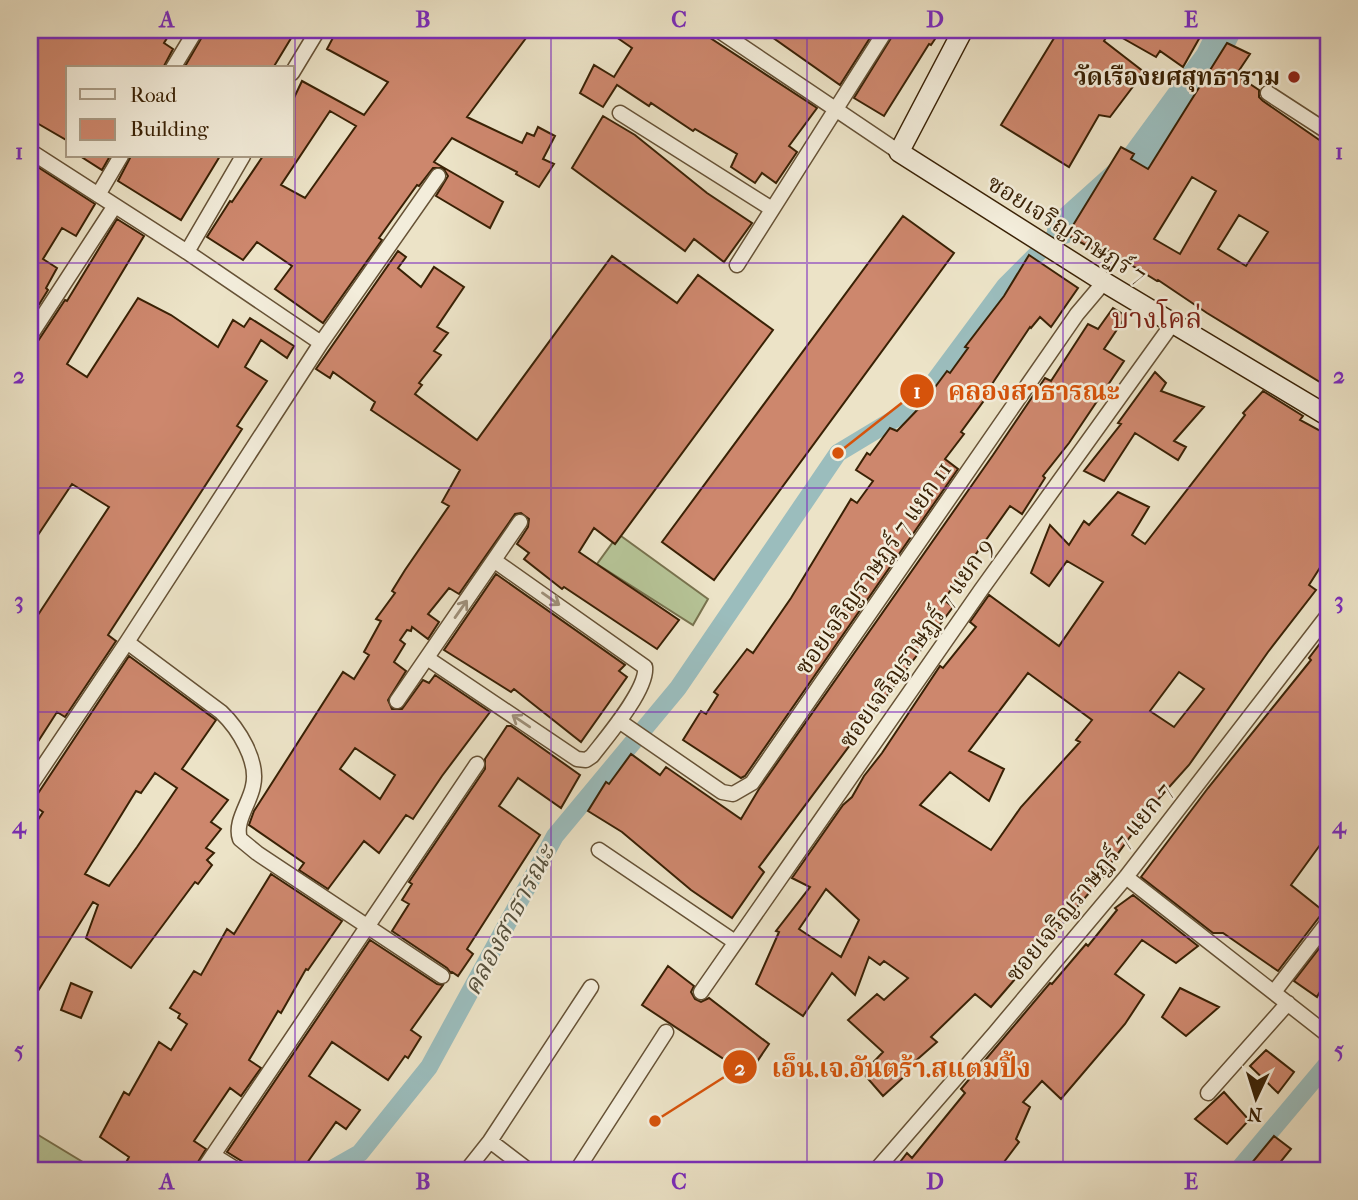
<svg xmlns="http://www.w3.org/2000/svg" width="1358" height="1200" viewBox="0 0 1358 1200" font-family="'IM FELL French Canon','Noto Serif Thai',serif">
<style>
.green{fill:#b6c497;stroke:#78724e;stroke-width:2}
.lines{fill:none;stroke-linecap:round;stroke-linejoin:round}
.canal{stroke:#9bbdbd;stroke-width:18}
.river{stroke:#9bbdbd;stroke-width:32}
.building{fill:#cd876d;stroke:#392105;stroke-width:2;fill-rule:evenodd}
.street-casing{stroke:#665236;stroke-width:17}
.secondary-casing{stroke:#392105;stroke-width:22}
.street{stroke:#f3eddb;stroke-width:14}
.secondary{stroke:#f3eddb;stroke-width:19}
.oneway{stroke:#9f917b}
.grid{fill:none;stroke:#7b2cbf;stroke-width:2;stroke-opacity:0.55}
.poi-dot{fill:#8f2418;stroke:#f3eddb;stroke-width:2.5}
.labels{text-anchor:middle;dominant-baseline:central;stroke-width:5;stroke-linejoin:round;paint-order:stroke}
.poi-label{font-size:24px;font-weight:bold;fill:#392105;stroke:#f3eddb;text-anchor:end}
.street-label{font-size:24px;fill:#392105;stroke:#f3eddb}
.water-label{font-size:26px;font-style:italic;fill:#56503c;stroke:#f3eddb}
.quarter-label{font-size:28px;fill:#7a1f14;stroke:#f3eddb}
.leader{fill:none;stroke:#d6530b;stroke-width:2.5}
.callout-dot{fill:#d6530b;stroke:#f3eddb;stroke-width:2.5}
.mark-label{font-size:21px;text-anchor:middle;font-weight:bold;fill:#fff}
.callout-label{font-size:26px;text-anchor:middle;font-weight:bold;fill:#d6530b;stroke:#f3eddb;stroke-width:5;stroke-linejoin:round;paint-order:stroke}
.neatline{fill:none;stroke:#7b2cbf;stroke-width:2.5}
.grid-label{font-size:23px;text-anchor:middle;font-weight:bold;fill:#7b2cbf}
</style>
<rect width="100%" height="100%" fill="#ece3c7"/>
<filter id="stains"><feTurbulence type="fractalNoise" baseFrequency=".00286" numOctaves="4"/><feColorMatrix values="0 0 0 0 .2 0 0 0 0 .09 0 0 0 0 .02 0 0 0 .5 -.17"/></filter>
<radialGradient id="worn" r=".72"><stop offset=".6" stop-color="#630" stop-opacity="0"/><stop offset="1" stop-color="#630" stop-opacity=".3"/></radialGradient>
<path class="green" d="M621,536L708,599L693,625L597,564L613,542Z
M30,1130L96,1170H30Z"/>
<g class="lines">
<path class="canal" d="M330,1170L360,1153L429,1067L555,836L678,688L838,453L916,406L1005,286L1063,228
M1238,1170L1328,1063"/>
<path class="river" d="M1063,228L1132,166L1211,58L1225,30"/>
</g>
<path class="building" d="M30,30H172L164,43L173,49L163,68H68V141L30,119Z
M206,30H296L273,68H184Z
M337,30H532L467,117L522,143L527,133L534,136L538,127L555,136L543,159L554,164L539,187L516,174L517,172L452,138L434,162L503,202L490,228L436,196L448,176L443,168H433L419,186L417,185L379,238L382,240L323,323L275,289L292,266L257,242L243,260L207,237L230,201L232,202L263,156H292V102L302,81L364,115L388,82L327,49ZM330,111L356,126L305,198L281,185Z
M606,30H698L817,108L789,146L797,152L776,183L762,173L755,183L731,167L737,154L695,129L693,131L651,103L649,106L617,85L603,107L580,93L594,65L614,77L632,48Z
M762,30H875L840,85Z
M896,30H941L931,45L929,44L884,116L854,98Z
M1059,30H1204L1183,67L1160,51L1156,57L1110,31L1104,41L1144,72L1110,117L1099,115L1069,167L1001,125Z
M1227,43L1250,54L1238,72L1240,74L1238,76L1259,90V97L1263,101L1328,146V387L1207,313L1158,280L1157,281L1107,250L1104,255L1067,235L1121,147L1134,154L1131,159L1148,169L1150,166ZM1192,177L1216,191L1180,254L1154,239ZM1239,215L1268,232L1246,266L1218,249Z
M603,116L635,135L707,193L752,223L724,262L694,239L685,251L572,168Z
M80,156H110L102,170Z
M131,156H220L181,220L118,181Z
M30,162L95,204L76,236L62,228L43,259L57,268L46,288L48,290L30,319Z
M903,216L954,253L714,580L662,542Z
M117,219L144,236L67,364L87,377L138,298L171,315L218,347L233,320L244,327L250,318L294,346L287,358L261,340L245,367L267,381L237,426L242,429L108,635L116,641L65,717L57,712L30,754V627L109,507L72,484L30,547V346L38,341L65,300L67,301Z
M398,251L406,257L398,268L421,287L434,267L464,287L437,327L448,333L434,351L441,355L419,383L422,385L415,394L477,440L612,256L677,303L698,275L773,330L615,544L594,528L579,552L679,620L657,649L564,587L562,589L524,559L529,553L517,544L528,527L529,519L521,513L515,514L459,594L449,588L428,614L439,622L428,639L412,627L411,631L407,630L400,640L405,644L394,662L406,671L388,700L392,709H402L423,680L429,683L435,675L490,712L442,776L413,819L406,815L379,853L364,841L328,889L299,870L304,863L249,825L250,822L254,811L343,672L354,679L369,655L364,652L381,621L376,619L395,593L392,591L405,570L449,506L442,502L460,470L371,410L375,402L333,372L330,378L316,369ZM355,748L395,775L380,799L340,769Z
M1029,255L1078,288L1051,327L1040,317L1031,328L1030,327L994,381L986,394L988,395L961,432L964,434L945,459L958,469L745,776L741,778L683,740L701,711L706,714L718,695L714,692L747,649L753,653L791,598L851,499L857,503L873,481L856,470L867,453L870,455L890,428L897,431L921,406L947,371L950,373L968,348L965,347L1004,296Z
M1113,308L1126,316L1104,349L1124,361L1069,443L1043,476L1045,478L1022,514L1010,506L959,578L944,600L953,607L759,867L764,872L732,918L691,890L622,832L588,811L606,782L609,784L631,754L660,775L666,767L741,819L759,789L993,455L1045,378L1051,381L1088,324L1098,329Z
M1155,372L1166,383L1161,391L1204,407L1174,441L1186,447L1178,460L1135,433L1104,481L1084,471L1121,424L1118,423Z
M1263,391L1303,416L1300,420L1328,435V555L1309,585L1316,590L1268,652L1189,765L1154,804L1106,870L1108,871L991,1007L975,994L931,1037L937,1042L903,1072L906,1075L883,1096L863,1073L883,1052L848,1020L877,994L884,1000L908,978L884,961L880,965L869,957L855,995L832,973L803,1016L756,984L779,932L776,931L810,887L792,878L843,805L852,797L864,776L882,753L940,666L943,668L976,627L970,622L989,595L1059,646L1103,582L1067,561L1049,586L1031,573L1050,525L1069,545L1084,521L1089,525L1118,492L1149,507L1132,535L1145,544L1245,415L1243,413ZM1179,672L1204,689L1174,727L1150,711ZM1028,673L1092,720L1076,740L1080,742L1021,807L991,850L920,805L950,772L989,801L1004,769L969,751ZM826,889L859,920L841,957L799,929Z
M496,574L625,665L619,671L627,677L581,742L514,689L511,692L444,650Z
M1328,633V834L1291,885L1326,913L1320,916L1278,971L1223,933H1213L1141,877L1208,788L1311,660L1309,658Z
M129,656L216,720L182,769L228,800L211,822L221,829L206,848L214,853L207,860L212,865L198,884L195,882L131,968L86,938L98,905L93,902L30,1004V832L43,812L31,804ZM155,773L177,788L137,847L109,886L85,874L136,791L141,793Z
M507,726H511L580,775L561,808L518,778L499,806L540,835L467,949L473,954L458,976L452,972L451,973L447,968L392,931L409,904L402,900L412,884L409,882L485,769V759Z
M271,874L342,921L308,970L306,969L281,1013L278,1011L249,1060L261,1068L241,1096L230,1088L194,1141L206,1149L193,1170H122L129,1157L100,1137L124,1092L129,1095L159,1042L171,1050L187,1024L178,1018L180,1014L170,1008L194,971L201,975L227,929L234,934Z
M1133,895L1198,946L1176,963L1142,940L1115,974L1144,995L1125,1024L1061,1099L1042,1081L1023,1102L1030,1107L1016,1139L1019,1142L998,1170H894L907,1153L912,1158L965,1093L961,1089L986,1059L1050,983L1052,984L1086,944L1088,946L1117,910L1115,908Z
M1328,937V977L1317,997L1294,981Z
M370,940L437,984L443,985L411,1030L421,1037L408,1058L405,1056L388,1080L332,1042L309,1076L360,1110L346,1129L336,1122L302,1170H247L243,1162L227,1152Z
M668,966L694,986L691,992L695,999L701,1002L709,998L769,1044L748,1075L642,1005Z
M71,983L92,992L81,1018L61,1010Z
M1180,988L1219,1007L1186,1036L1162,1017Z
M1266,1050L1294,1072L1278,1093L1250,1066Z
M1224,1092L1249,1120L1227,1144L1195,1119Z
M1274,1136L1291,1149L1274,1170H1246Z"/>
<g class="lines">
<g class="street-casing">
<path id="street" d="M718,30L899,152
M173,68L196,30
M292,73L318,30
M1268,93L1328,132
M620,113L772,209
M30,151L187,252L321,343
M98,195L121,156
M187,252L243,156
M737,265L886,30
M30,336L114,207
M127,642L221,712C238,728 259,761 253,786C250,803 234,822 240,839L257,853L442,976
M427,658L577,759L586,760L592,756C606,738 648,689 645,667L495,561
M397,701L520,522
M619,721L722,792L733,794L752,783L1077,314L1104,282
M30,786L127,642L321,343L438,176
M599,850L735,942
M1126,877L1328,1035
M701,992L981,590L1173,323
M1274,992L1328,922
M1208,1093L1288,1003
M490,1141L528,1170
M213,1155L237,1170
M203,1170L477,764
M467,1170L490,1141L591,987
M577,1170L666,1032
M876,1170L995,1033L1126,877L1328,615"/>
</g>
<g class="secondary-casing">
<path id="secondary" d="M963,30L899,152L1104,282L1328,416"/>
</g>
<use href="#street" class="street"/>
<use href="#secondary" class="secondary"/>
</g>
<defs><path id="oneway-shaft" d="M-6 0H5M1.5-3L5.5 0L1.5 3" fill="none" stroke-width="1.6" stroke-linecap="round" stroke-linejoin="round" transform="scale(1.75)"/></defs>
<g class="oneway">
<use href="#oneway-shaft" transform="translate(551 599) rotate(35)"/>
<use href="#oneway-shaft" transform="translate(461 609) rotate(-55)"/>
<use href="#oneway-shaft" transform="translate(521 721) rotate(-146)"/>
</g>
<path class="grid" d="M295,30V1170M551,30V1170M807,30V1170M1063,30V1170M30,263H1328M30,488H1328M30,712H1328M30,937H1328"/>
<circle class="poi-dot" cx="1294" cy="77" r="7"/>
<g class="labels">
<g class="poi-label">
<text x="1280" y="77">วัดเรืองยศสุทธาราม</text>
</g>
<g class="street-label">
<text transform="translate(1067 229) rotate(32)">ซอยเจริญราษฎร์ 7</text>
<text transform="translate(873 568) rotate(-55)">ซอยเจริญราษฎร์ 7 แยก 11</text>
<text transform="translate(916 643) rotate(-55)">ซอยเจริญราษฎร์ 7 แยก 9</text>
<text transform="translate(1089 882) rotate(-51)">ซอยเจริญราษฎร์ 7 แยก 7</text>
</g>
<g class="water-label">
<text transform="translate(509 920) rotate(-62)">คลองสาธารณะ</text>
</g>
<g class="quarter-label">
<text x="1157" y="318">บางโคล่</text>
</g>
</g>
<path class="leader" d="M838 453L917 391M655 1121L740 1067"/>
<g class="callout-dot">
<circle cx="838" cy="453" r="7"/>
<circle cx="655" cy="1121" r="7"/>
<circle cx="917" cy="391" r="18"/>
<circle cx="740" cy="1067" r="18"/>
</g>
<g class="mark-label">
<text x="917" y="398">1</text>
<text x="740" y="1075">2</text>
</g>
<g class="callout-label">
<text x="1034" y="400">คลองสาธารณะ</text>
<text x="901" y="1077">เอ็น.เจ.อันตร้า.สแตมปิ้ง</text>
</g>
<rect width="1358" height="1200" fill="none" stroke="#ece3c7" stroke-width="77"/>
<rect x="66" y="66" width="228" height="91" fill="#f3eddb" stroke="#a99b85" stroke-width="2"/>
<rect x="80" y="89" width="35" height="10" fill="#f3eddb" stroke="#a99b85" stroke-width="2"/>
<text x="130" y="102" font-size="21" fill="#392105">Road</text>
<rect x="80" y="119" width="35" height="21" fill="#cd876d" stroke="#a99b85" stroke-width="2"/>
<text x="130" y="136" font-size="21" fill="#392105">Building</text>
<g transform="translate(1256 1098) rotate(184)" stroke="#f3eddb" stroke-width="5" paint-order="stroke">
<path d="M0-5L12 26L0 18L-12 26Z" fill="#392105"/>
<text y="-10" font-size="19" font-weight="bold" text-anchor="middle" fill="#392105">N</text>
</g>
<rect x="38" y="38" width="1282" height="1124" class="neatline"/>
<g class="grid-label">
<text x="167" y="27">A</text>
<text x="423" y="27">B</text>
<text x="679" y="27">C</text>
<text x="935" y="27">D</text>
<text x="1191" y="27">E</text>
<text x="19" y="159">1</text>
<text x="1339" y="159">1</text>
<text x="19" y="383">2</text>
<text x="1339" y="383">2</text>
<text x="19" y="608">3</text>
<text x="1339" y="608">3</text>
<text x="19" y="833">4</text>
<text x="1339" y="833">4</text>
<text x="19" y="1057">5</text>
<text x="1339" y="1057">5</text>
<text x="167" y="1189">A</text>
<text x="423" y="1189">B</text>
<text x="679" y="1189">C</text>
<text x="935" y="1189">D</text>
<text x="1191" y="1189">E</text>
</g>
<rect width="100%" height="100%" filter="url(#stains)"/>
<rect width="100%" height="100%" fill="url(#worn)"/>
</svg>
